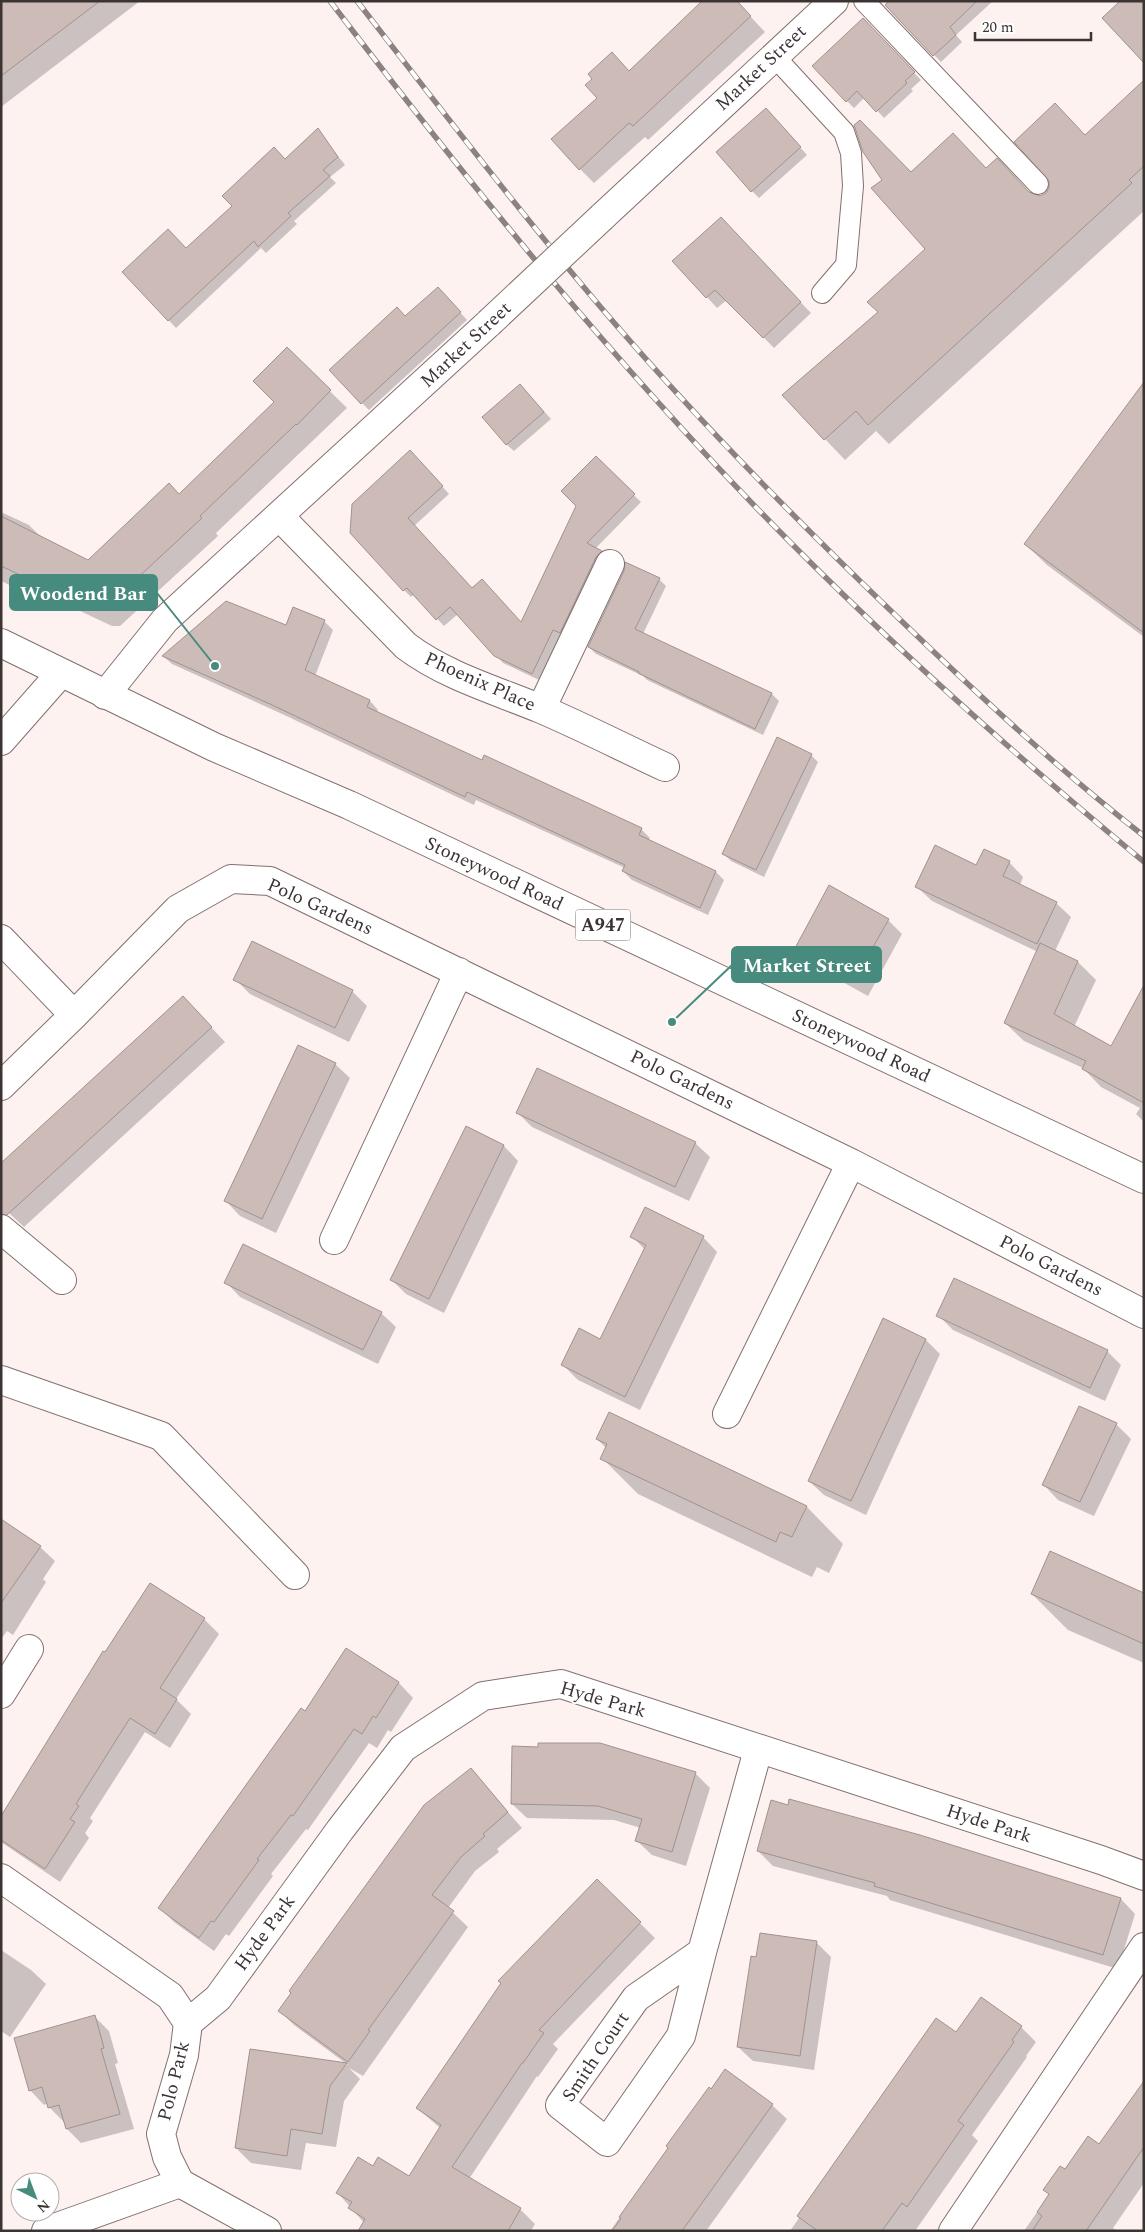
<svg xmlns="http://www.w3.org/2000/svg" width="1145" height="2232" viewBox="0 0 1145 2232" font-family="Spectral,serif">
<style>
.shadow{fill:#0003}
.building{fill:#ccbbb7;stroke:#a2928f}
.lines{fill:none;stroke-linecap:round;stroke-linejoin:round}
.service-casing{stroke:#81716e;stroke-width:22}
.minor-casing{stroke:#81716e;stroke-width:30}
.primary-casing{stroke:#81716e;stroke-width:30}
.service{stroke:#fff;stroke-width:20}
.minor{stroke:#fff;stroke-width:28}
.primary{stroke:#fff;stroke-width:28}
.rail-casing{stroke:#8b8281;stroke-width:5.5}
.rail{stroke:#fff;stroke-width:4;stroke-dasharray:11;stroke-linecap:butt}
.minor-bridge-casing{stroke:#81716e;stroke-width:30;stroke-linecap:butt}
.minor-bridge{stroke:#fff;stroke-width:28}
.labels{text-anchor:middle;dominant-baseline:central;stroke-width:4;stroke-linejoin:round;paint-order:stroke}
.shield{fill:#fff;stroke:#767170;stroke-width:1}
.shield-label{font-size:18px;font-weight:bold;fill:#3b3433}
.street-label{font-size:19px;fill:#3b3433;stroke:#fff}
.leader{fill:none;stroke:#478b7f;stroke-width:2}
.callout-dot{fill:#478b7f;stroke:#fff;stroke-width:2}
.callout{fill:#478b7f;stroke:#478b7f;stroke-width:2}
.callout-label{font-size:20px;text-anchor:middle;font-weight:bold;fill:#fff}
</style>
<rect width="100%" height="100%" fill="#fdf2f0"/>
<path class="shadow" d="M1,1H140L1,107Z
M736,1L765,32L648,140L645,137L594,183L580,169L599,98L594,79L612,54L630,72Z
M891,1H993L956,35L962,42L941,62L886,6Z
M863,20L921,80L911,89L913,91L884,118L865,97L854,108L847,101Z
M773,117L807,155L759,198L752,191Z
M318,130L345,165L330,177L336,183L294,221L297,224L266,253L261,248L176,328L124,272L186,249Z
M1086,136L1144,141V211L889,444L876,431L845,460L825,439L879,312L927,249L911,173L986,169L1031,194L1042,197L1047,193Z
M731,230L811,313L774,348L727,300L717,308L674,261Z
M444,295L467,320L369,410L362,403L405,317Z
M287,349L347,408L216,533L218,536L120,626H112L25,585L22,591L1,581V512L29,525L42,538L88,561L180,496L276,402Z
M1144,384V637L1047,565L1025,544Z
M520,385L551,419L514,451L506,444Z
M596,458L641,502L595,549L608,559L567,640L560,636L539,680L503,663L458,614L444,626L414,594L411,597L404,590L352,533L417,459L449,494L414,526L472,589L521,623L578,505Z
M659,579L666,586L643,634L772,694L779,701L763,735L647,680L643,676L596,654L589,647Z
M324,621L333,630L315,676L370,701L378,710L377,713L483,762L641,829L650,838L648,841L716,872L724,880L708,915L632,880L623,871L625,868L476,800L474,805L280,713L172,664L163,656L287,627Z
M811,755L818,762L764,877L731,861L724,854Z
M1009,862L1023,877L1020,885L1056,903L1071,917L1055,951L1078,962L1096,980L1074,1027L1111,1048L1144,988V1122L1136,1114L1140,1108L1101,1087L1083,1068L1024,1041L1005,1023L1038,952L932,901L917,887L976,866Z
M888,920L902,934L868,996L810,964L796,950Z
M235,979L352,991L367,1006L349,1042L250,994Z
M197,1012L225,1042L24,1227L9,1213Z
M335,1064L350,1078L276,1233L240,1216L226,1201Z
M518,1113L695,1143L710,1157L689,1201L532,1127Z
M467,1128L504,1146L518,1161L444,1313L406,1294L392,1280Z
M632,1236L703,1237L717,1252L640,1410L578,1380L563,1365L600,1340L645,1250Z
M226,1282L381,1313L396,1327L378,1364L240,1297Z
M938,1315L1107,1351L1121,1365L1105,1401L953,1330Z
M926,1340L940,1354L866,1515L824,1495L809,1481Z
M609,1414L807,1507L843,1544L829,1573L817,1567L812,1577L638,1494L602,1458L606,1448L597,1439Z
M1116,1424L1131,1439L1094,1516L1058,1500L1044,1485Z
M1,1520L40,1547L55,1561L43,1579L46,1582L13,1635L7,1631L1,1639Z
M151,1585L204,1619L219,1634L176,1699L191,1714L170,1748L145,1732L90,1818L93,1821L85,1833L89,1838L60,1882L1,1842V1818Z
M1032,1594H1144V1663L1068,1630Z
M346,1649L399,1683L413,1698L391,1732L388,1730L377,1748L369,1743L308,1830L306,1829L271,1874L273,1876L229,1936L226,1934L214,1951L174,1922L160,1908L305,1712Z
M471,1770L522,1828L497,1849L499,1852L475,1871L448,1908L468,1927L363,2076L349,2068L360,2079L344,2101L336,2147L306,2143L301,2170L251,2163L236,2148L251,2050L348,2065L294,2025L280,2011Z
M695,1773L710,1788L686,1866L652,1855L637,1841L641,1828L614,1820L527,1818L512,1804Z
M758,1851L1121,1899L1135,1914L1118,1969L890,1900L887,1896L773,1866Z
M597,1881L655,1938L553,2044L558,2049L538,2077L537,2076L469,2179L520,2209L535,2224L531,2231H377L364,2223L338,2193L373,2168L410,2177L440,2128L417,2108Z
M816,1942L831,1957L814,2070L753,2061L738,2047L757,1958Z
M1,1950L31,1970L46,1984L10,2037L1,2031Z
M981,1998L1021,2027L1036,2042L1026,2056L1027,2057L972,2135L978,2141L915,2231H790L937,2020L956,2034Z
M95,2017L109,2031L118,2063L115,2064L134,2129L81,2143L67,2129L64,2122L49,2107L48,2103L44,2105L30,2090Z
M726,2071L772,2105L787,2119L706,2231H610L670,2148L688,2117Z
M1144,2094V2183L1113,2228L1117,2231H1024L1065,2171L1099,2146Z"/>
<path class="building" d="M1,1H100L1,76Z
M702,1H737L751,16L633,126L629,123L579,170L551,139L597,98L585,85L592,79L588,74L612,52L629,71Z
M889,1H977L950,27L956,35L933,56L885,5Z
M1120,1H1144V63L1102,18Z
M863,18L915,72L905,81L907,83L876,112L857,91L846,102L812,66Z
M1144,80V166L1129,180L1132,183L868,425L856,411L824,440L782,395L878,312L867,302L925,249L871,188L882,180L863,152L854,125L860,120L911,172L953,133L986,168L997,158L1029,192L1040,196L1046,193L1049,188V181L1014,142L1055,103L1085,135Z
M766,108L801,147L751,192L716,152Z
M318,128L338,157L323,170L330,176L288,213L291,216L258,247L254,241L168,321L122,272L168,229L186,248L232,206L222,196L274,147L285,159Z
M721,217L801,302L763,338L715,290L706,298L672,261Z
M438,287L461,312L361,404L329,370L397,307L405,316Z
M287,347L331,390L297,425L296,424L200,516L202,518L103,610H94L1,566V516L88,560L169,483L179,494L274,402L253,381Z
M1144,382V633L1024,544Z
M520,384L544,412L506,445L482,417Z
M410,450L443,486L408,518L472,588L482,579L521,622L576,506L561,491L596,456L635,494L587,543L602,551L596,557L560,633L553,630L532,674L494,656L450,607L436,620L407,588L403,591L350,533L352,504Z
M625,562L660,578L635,629L772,693L755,729L638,673L639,672L588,647L624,571Z
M226,601L286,625L293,607L325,620L305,670L370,700L367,707L482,760L484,755L642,828L639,835L716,871L700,908L622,871L625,865L467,792L465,797L270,704L162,656Z
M777,737L812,754L756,870L722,854Z
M935,845L976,865L984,849L1010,861L1003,876L1057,902L1037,944L915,887Z
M829,885L889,919L853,982L794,950Z
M252,941L353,990L335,1028L233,980Z
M1040,943L1078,961L1054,1014L1111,1046L1144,985V1103L1082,1069L1086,1061L1004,1023Z
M183,996L212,1027L7,1215L1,1214V1163Z
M298,1045L336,1063L262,1219L224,1201Z
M537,1068L696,1142L675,1187L516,1113Z
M466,1126L504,1145L429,1299L390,1280Z
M645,1207L704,1236L625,1397L561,1365L579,1328L600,1339L646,1245L630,1237Z
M243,1244L382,1312L363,1350L224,1283Z
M954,1278L1108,1350L1090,1388L936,1316Z
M883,1318L926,1339L851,1501L808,1481Z
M1079,1406L1117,1423L1080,1502L1042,1485Z
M609,1412L807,1506L792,1537L780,1532L776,1542L600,1459L607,1444L596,1439Z
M1,1519L41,1546L1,1603Z
M1050,1551L1144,1593V1644L1031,1594Z
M150,1583L205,1618L160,1688L177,1699L155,1734L130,1718L76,1804L79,1806L70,1819L75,1822L45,1869L1,1840V1816L103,1651L105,1652Z
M346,1648L399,1682L376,1718L373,1716L362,1734L354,1729L293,1816L291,1815L257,1859L259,1860L214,1922L211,1921L199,1938L158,1908L301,1708L305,1711Z
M538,1743H600L696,1772L672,1852L635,1841L642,1819L598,1806L511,1804L512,1746L538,1747Z
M471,1768L508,1812L483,1834L485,1836L461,1857L432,1895L454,1911L368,2030L370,2031L348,2062L278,2011L291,1993L289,1991L424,1805Z
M789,1799L920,1835L1121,1898L1103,1955L874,1886L875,1883L757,1851L771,1800L788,1805Z
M597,1879L641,1922L539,2030L544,2033L523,2063H522L452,2167L521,2208L508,2231H358L365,2219L348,2208L352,2202L336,2193L358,2157L373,2166L378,2157L409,2176L441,2125L416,2108L501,1983L498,1981Z
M760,1933L817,1941L800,2056L737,2047L751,1956L756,1957Z
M981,1997L1022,2026L1012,2040L1014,2042L958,2121L964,2125L907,2207L902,2203L882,2231H818L797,2216L936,2018L956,2032Z
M95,2015L104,2048L101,2049L120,2114L66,2129L59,2105L48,2108L42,2087L29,2091L14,2038Z
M250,2049L347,2063L330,2086L322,2134L291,2129L287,2156L235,2148Z
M725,2069L773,2104L682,2231H612L621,2218L619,2217L668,2148L666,2146L709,2087L711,2089Z
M1144,2081V2147L1086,2231H1032L1042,2216L1037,2212L1049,2194L1043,2190L1060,2166L1065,2169L1088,2136L1099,2144Z"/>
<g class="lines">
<g class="service-casing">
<path id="service" d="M864,1L1038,184
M774,56L844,132L851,153L853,186L846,265L822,293"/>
</g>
<g class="minor-casing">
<path id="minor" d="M602,217L834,1
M280,517L406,646C446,676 495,690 541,709C583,727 624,748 665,767
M105,695L165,620L489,323
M541,709L610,564
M1,741L60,674
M1,939L74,1015L178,909L231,879L270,881L851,1163L1144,1314
M1,1086L74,1015
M1,1229L62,1280
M334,1240L459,972
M1,1380L161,1436L295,1575
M727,1414L851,1163
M1,1694L29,1649
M1,1878L170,1996L188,2023L184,2055L161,2134L167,2157L180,2183L267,2231
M702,1952L636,1998L560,2105L607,2142L681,2036L702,1952L758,1750
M188,2023L218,1998L340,1830L403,1748L483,1696L561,1684L1101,1860L1144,1876
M46,2231L180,2183
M953,2231L1144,1947"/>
</g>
<g class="primary-casing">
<path id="primary" d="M1,643L214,747L349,805L1144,1179"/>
</g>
<use href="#service" class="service"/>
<use href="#minor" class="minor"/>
<use href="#primary" class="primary"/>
<g class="rail-casing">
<path id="rail" d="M330,1C473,189 623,374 790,542C902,655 1021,760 1144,862
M357,1C436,103 515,206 598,304C689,411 788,512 889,609C971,688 1054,766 1144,836"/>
</g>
<use href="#rail" class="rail"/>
<g class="minor-bridge-casing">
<path id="minor-bridge" d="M489,323L602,217"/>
</g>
<use href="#minor-bridge" class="minor-bridge"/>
</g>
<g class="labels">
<rect class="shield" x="575.5" y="909.5" width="55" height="31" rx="4"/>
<g class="shield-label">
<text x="603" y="925">A947</text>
</g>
<g class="street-label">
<text transform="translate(761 68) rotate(-43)">Market Street</text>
<text transform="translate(466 345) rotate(-43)">Market Street</text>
<text transform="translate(480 682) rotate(24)">Phoenix Place</text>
<text transform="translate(494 874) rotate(25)">Stoneywood Road</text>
<text transform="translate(320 907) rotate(24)">Polo Gardens</text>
<text transform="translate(861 1046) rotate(25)">Stoneywood Road</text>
<text transform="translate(682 1080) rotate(26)">Polo Gardens</text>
<text transform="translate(1051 1266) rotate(27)">Polo Gardens</text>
<text transform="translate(603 1700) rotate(16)">Hyde Park</text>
<text transform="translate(989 1824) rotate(18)">Hyde Park</text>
<text transform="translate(265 1933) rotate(-54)">Hyde Park</text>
<text transform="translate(596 2057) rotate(-56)">Smith Court</text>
<text transform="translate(174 2081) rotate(-76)">Polo Park</text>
</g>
</g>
<path class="leader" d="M215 666L157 593M672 1022L732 965"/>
<g class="callout-dot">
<circle cx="215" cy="666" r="5"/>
<circle cx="672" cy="1022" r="5"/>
</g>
<g class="callout">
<rect x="10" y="575" width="147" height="35" rx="5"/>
<rect x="732" y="947" width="149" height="35" rx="5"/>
</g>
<g class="callout-label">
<text x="83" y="600">Woodend Bar</text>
<text x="807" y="972">Market Street</text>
</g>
<rect width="1145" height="2232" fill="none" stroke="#3b3433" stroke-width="5"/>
<g transform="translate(35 2197) rotate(138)"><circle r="24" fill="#ffffff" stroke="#b1aead"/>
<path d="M0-4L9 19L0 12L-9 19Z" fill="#478b7f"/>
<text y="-8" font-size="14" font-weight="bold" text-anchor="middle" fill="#3b3433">N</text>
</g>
<path d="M975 32v8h116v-8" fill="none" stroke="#3b3433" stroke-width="2.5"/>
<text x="982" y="32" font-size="15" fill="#3b3433" stroke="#ffffff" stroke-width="4" paint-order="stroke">20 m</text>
</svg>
